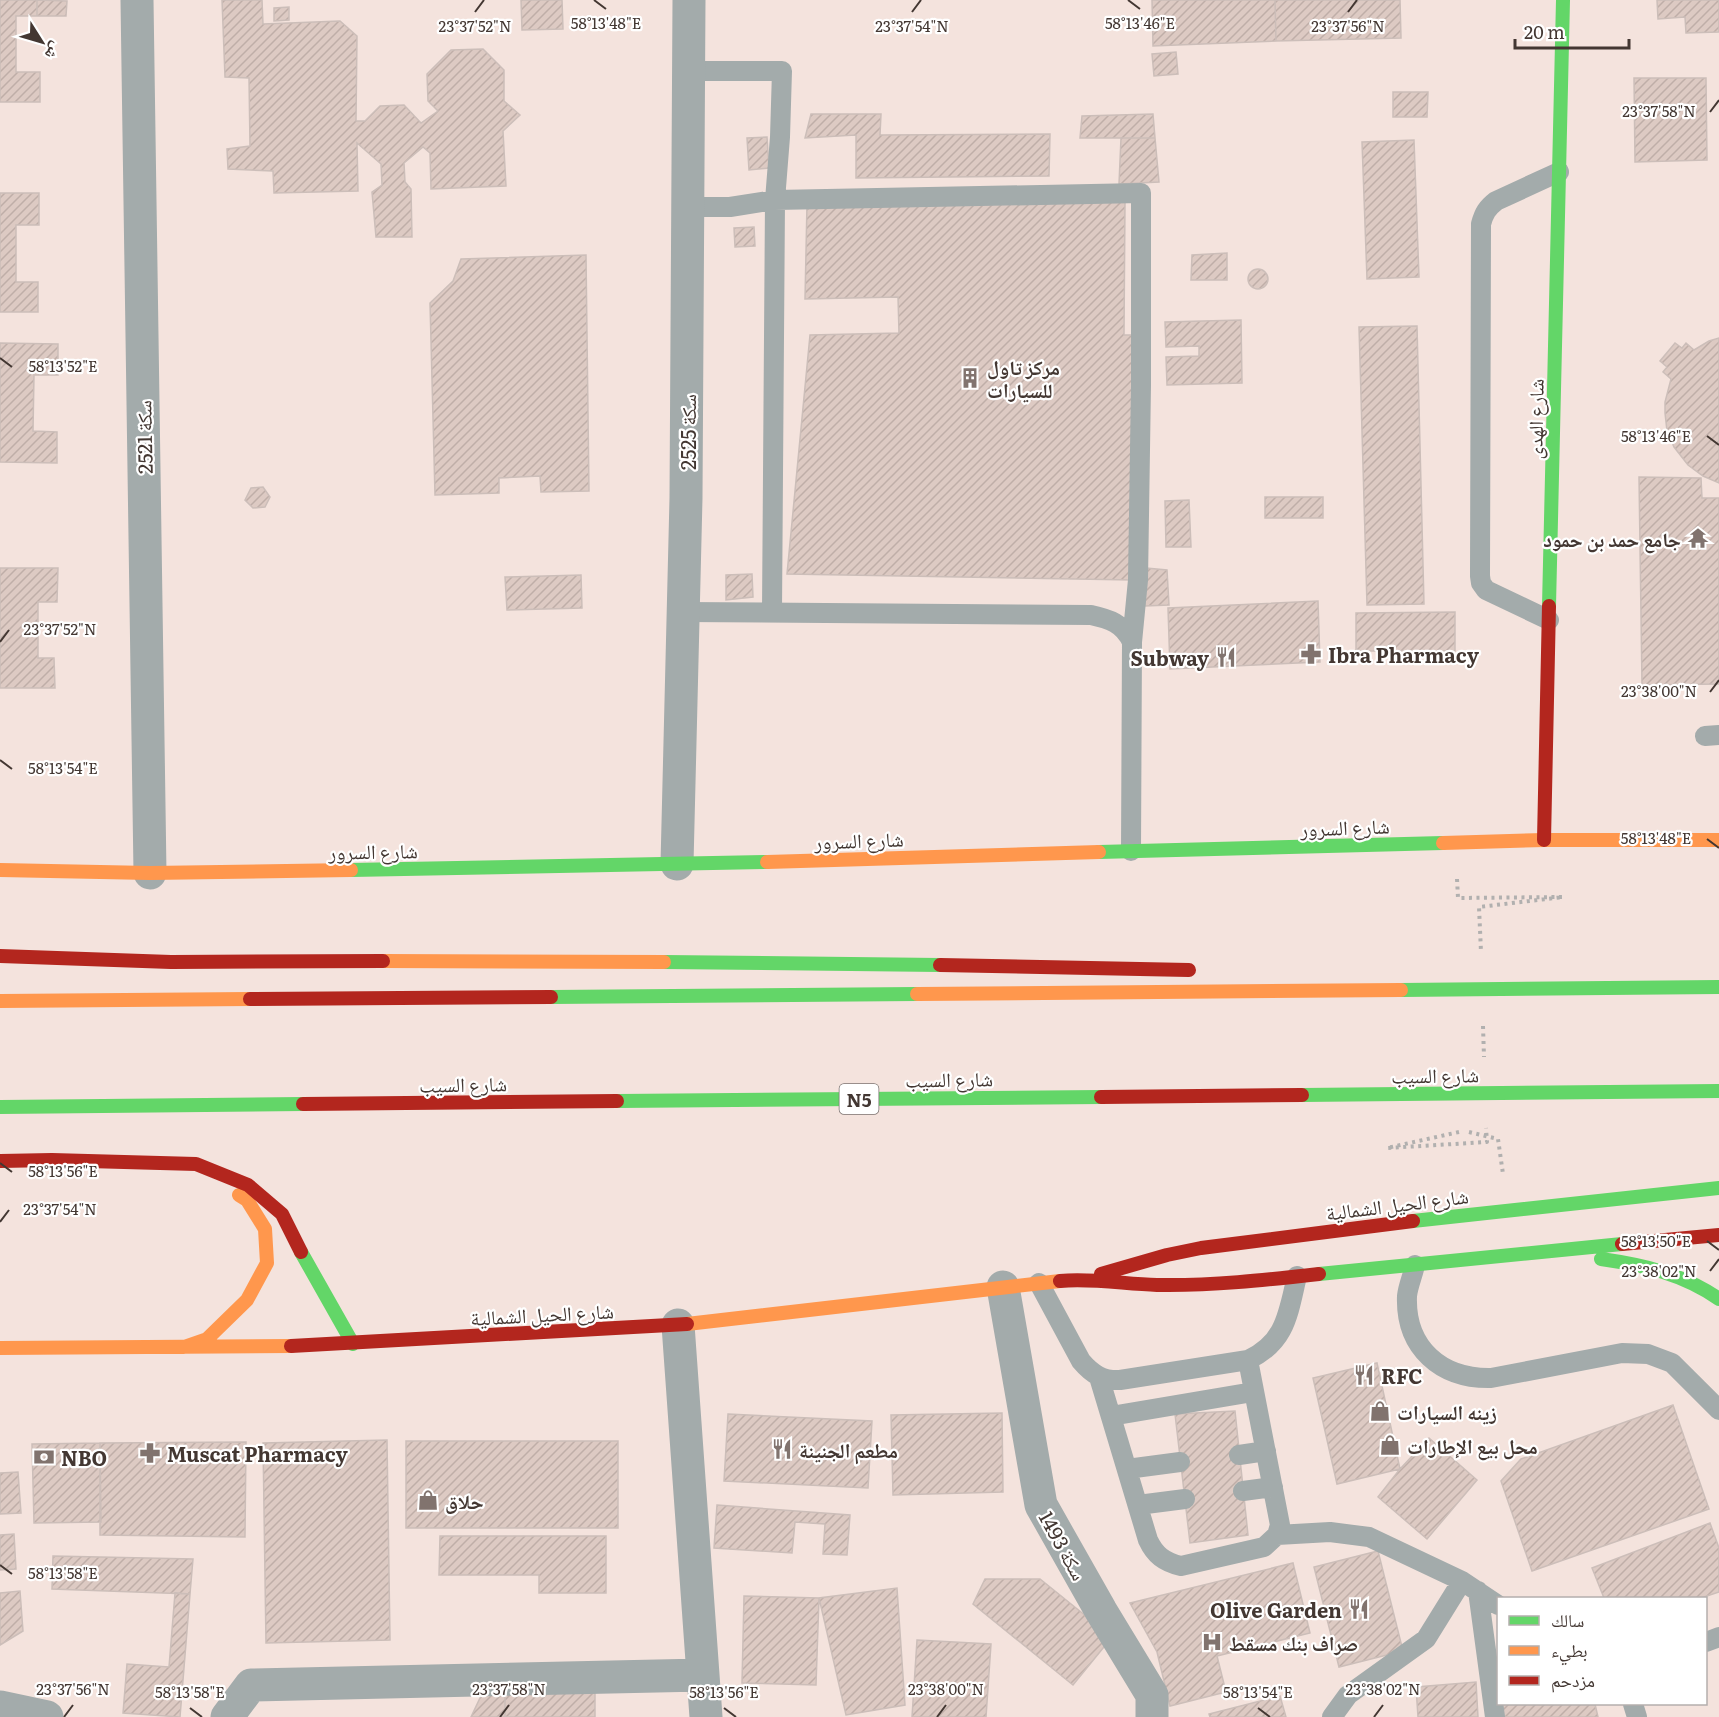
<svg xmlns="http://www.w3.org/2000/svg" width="1719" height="1717" viewBox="0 0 1719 1717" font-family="Literata,'Noto Naskh Arabic',serif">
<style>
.building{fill:url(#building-hatch);stroke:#ccbeb9;stroke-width:1.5}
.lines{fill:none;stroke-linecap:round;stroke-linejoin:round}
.path{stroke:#b1b0af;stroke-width:4;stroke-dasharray:3 4.5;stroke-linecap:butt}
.lane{stroke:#a3abab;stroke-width:20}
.street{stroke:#a3abab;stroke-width:33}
.fast{stroke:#63d668;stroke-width:14}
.slow{stroke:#ff974d;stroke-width:14}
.jam{stroke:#b3261e;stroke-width:14}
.ticks{fill:none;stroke:#433732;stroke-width:2}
.labels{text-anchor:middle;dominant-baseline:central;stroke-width:4.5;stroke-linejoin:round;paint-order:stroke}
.shield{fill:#fff;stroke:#7b7370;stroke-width:1.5}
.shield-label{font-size:18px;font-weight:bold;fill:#433732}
.poi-label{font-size:20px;font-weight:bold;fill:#433732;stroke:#fff;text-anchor:start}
.street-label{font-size:20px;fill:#433732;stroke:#fff}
.ticks-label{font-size:15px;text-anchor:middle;fill:#433732;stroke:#fff;stroke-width:4.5;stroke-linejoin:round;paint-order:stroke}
</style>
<defs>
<pattern id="building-hatch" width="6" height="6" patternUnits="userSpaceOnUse" patternTransform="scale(1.5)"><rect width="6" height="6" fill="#ddcac3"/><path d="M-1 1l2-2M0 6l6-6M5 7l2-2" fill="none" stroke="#bfaea8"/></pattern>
</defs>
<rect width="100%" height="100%" fill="#f4e3dd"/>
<path class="building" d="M0,0H37V16H16V72H40V102H0Z
M37,0L67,1L66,16H37Z
M222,0H262L263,24L340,21L357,36L356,121H365L380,106L404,105L421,123L438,111L428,101L427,74L451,50L483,49L504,70V101L520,115L503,131L506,186L431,189L430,153L423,147L404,163L405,182L411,189L412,237H376L372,192L382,185L381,164L357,143L358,191L274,193L273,171L228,169L227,149L250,146L249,78L225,77Z
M521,0H562L563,29L522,30Z
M1152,0H1275L1276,41L1153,46Z
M1275,0H1400L1401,38L1276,41Z
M1657,0H1719V32L1686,33L1685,17L1658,19Z
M289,7V20L274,21V8Z
M1176,52L1178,74L1154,76L1152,54Z
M1634,78H1706L1707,160L1635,162Z
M1393,92H1428L1427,117H1393Z
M811,114H881L880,135L1050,134L1049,176L856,178V135L805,138Z
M1153,114L1155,138H1080L1082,116Z
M767,137L769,168L749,170L747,138Z
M1121,138H1155L1159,182L1119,184Z
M1414,140L1419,277L1367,279L1362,142Z
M0,193H39V225H16V282H38V312H0Z
M1125,202L1124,335H1135L1133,580L787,574L810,335L899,333L898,297L805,299L807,204Z
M754,227L755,246L735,247L734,228Z
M1227,253V280H1191L1192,255Z
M586,255L589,491L541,492L540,476L499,478V493L435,495L430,303L453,281L461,259Z
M1248 279a10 10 0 1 1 20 0a10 10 0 1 1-20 0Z
M1241,320L1242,383L1167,385L1166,357L1199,356V346L1166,347L1165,322Z
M1417,326L1424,604L1367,605L1359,327Z
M1719,338V483L1703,476L1688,465L1674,447L1667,431L1665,413V402L1671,379L1663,372L1667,367L1660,361L1675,343L1682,348L1686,343L1694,350L1709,341Z
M0,343L58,344V375H34L33,431L57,432V463L0,462Z
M1639,477L1701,478L1702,498H1719V684L1642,685Z
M263,487L270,497L265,507L253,508L245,500L251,488Z
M1265,497H1323V518H1265Z
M1189,500L1191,547H1166L1165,501Z
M0,568H58L57,602H38V658H54L55,688H0Z
M1146,568L1167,570L1169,605L1145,606Z
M752,574L753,597L726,600V575Z
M581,575L582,608L507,610L505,577Z
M1318,601L1320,662L1170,669L1168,608Z
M1455,612V651H1356V613Z
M1377,1363L1400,1469L1337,1484L1313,1378Z
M1673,1405L1709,1509L1532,1571L1501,1481L1521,1459Z
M1235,1411L1248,1535L1190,1543L1175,1414Z
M1002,1413L1003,1492L893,1495L891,1415Z
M728,1414L872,1421L868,1488L724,1481Z
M1429,1438L1477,1480L1427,1539L1378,1497L1400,1469Z
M387,1440L390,1640L266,1643L263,1443Z
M406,1441H618V1528H406Z
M246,1442L245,1537L100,1535V1443Z
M100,1443L101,1522L34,1523L32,1444Z
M18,1472L21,1513L0,1514V1473Z
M717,1505L850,1515L847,1555L823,1554L825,1524L795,1522L792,1553L714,1548Z
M1710,1523L1719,1548V1592L1701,1598H1604L1592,1568Z
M14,1534L16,1569L0,1570V1535Z
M440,1536H606V1593H539V1575H439Z
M1378,1551L1403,1651L1339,1667L1314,1567Z
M53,1556L193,1559L190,1594L52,1589Z
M1293,1563L1310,1633L1217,1656L1226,1692L1170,1706L1157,1652L1130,1603Z
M985,1579H1040L1112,1637L1073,1685L973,1604Z
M897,1588L905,1705L846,1715L819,1598Z
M20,1591L23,1631L0,1645V1593Z
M175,1593L190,1594L180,1717L123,1713L127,1664L169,1667Z
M744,1596L819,1598L816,1685L742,1683Z
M917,1640L991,1644L986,1717H912Z
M488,1681L505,1689V1717H471Z
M1476,1682L1478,1717H1418L1416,1687Z
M505,1689L595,1690V1717H505Z
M1280,1696L1286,1717H1210L1209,1714Z
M1502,1704H1595L1598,1717H1504Z"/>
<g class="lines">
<path class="path" d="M1457,879L1458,898L1563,897L1479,907L1481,952
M1483,1026L1484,1057
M1459,1132L1387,1148L1487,1142L1486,1128
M1469,1132L1498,1139L1503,1174"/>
<path class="lane" d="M688,71H782L780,137L775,200L1141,193V385L1138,580L1132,642
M688,207H730L775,200L772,612
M683,612L1091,615C1109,619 1123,623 1132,642L1131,851
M1549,620L1486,590L1481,583L1480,576L1481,224C1484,213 1487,208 1496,201L1559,172
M1705,736L1719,735
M1415,1265C1413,1275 1408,1286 1407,1296C1405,1348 1441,1379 1491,1378L1622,1353L1648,1354L1672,1363L1719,1410
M1039,1283L1081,1361C1092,1374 1103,1381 1120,1380L1248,1360C1286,1342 1288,1314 1297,1276
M1099,1377L1148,1540C1155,1555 1164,1562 1181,1566L1264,1547L1277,1535L1280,1525L1248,1360
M1111,1416L1253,1392
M1239,1455L1266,1451
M1127,1469L1180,1462
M1243,1491L1273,1487
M1138,1505L1185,1499
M1277,1535L1330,1532L1369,1537L1462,1581L1498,1605
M1478,1591L1495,1717
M1706,1642L1719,1637
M1633,1704L1637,1717
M1332,1717L1348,1695L1426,1639L1462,1581"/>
<path class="street" d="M137,0L150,873
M677,864L686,498L689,0
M1003,1287L1041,1505L1101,1611L1152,1695V1717
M678,1325L706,1717
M0,1707L47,1717
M227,1717L251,1685L703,1675"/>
<path class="fast" d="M1549,606L1563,0
M1099,852L1443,843
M351,870L767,862
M664,962L940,965
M1401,990L1719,987
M551,997L917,994
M1302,1095L1719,1091
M617,1101L1101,1097
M0,1107L303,1104
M1413,1221L1719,1188
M301,1252L353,1344
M1601,1259C1644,1265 1683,1274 1719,1299
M1319,1274L1622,1244"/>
<path class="slow" d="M1443,843L1544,840H1719
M767,862L1099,852
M0,870L150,873L351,870
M383,961L664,962
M917,994L1401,990
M0,1001L250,999
M687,1324L1060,1281
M184,1347L207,1339L247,1300L267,1263L265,1229L247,1200L239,1195
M0,1348L291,1346"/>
<path class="jam" d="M1544,840L1549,606
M0,956L171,962L383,961
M940,965L1189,970
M250,999L551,997
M1101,1097L1302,1095
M303,1104L617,1101
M0,1161L52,1160L196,1164L248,1185L282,1214L301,1252
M1622,1244L1719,1235
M1101,1274L1167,1255L1201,1248L1413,1221
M1060,1281C1093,1278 1124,1284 1157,1285C1211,1286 1265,1280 1319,1274
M291,1346L687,1324"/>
</g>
<path class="ticks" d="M594,0L606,9M1128,0L1140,9M475,12L484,0M912,12L921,0M1348,12L1357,0M1710,112L1719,100M0,358L12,367M1707,436L1719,445M0,642L9,630M1710,692L1719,680M0,760L12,769M1707,839L1719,848M0,1163L12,1172M0,1222L9,1210M1707,1241L1719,1250M1710,1271L1719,1259M0,1565L12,1574M190,1708L202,1717M724,1708L736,1717M1258,1708L1270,1717M64,1717L73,1705M500,1717L509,1705M937,1717L946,1705M1374,1717L1383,1705"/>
<defs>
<g id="building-bare" transform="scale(1.62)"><path d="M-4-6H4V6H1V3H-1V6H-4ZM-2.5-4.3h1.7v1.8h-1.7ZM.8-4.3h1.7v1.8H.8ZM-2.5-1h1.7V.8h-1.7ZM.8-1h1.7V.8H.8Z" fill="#81736e" stroke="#fff" stroke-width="2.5" paint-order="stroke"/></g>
<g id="temple-bare" transform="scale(1.62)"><path d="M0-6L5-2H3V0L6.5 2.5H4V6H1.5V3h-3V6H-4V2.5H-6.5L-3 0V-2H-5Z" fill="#81736e" stroke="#fff" stroke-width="2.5" paint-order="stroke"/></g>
<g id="pharmacy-bare" transform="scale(1.62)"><path d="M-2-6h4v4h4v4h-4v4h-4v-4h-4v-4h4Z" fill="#81736e" stroke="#fff" stroke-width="2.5" paint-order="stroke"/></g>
<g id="restaurant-bare" transform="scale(1.62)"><path d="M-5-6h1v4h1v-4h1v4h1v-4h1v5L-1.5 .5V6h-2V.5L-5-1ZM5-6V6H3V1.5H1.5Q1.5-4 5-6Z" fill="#81736e" stroke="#fff" stroke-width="2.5" paint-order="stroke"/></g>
<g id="shop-bare" transform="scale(1.62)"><path d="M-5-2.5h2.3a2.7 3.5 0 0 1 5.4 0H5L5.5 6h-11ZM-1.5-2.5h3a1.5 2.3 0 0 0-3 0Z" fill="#81736e" stroke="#fff" stroke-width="2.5" paint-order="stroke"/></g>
<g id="bank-bare" transform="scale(1.62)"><path d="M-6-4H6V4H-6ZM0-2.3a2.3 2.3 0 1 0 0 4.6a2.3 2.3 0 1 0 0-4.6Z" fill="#81736e" stroke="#fff" stroke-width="2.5" paint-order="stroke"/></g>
<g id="hospital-bare" transform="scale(1.62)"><path d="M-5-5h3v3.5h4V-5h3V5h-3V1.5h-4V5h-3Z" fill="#81736e" stroke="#fff" stroke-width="2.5" paint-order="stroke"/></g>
</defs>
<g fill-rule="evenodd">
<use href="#building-bare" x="970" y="378"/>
<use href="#temple-bare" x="1698" y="538"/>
<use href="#pharmacy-bare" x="1311" y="654"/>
<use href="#restaurant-bare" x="1226" y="657"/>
<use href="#restaurant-bare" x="1364" y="1375"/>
<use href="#shop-bare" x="1380" y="1411"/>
<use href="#shop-bare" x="1390" y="1445"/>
<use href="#restaurant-bare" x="782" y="1449"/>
<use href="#pharmacy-bare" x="150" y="1453"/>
<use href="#bank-bare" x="44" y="1457"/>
<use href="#shop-bare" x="428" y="1500"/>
<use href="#restaurant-bare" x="1359" y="1609"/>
<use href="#hospital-bare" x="1212" y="1642"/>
</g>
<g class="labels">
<rect class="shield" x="839.5" y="1084" width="39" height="30" rx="4.5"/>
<g class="shield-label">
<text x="859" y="1099">N5</text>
</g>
<g class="poi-label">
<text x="987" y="366">مركز تاول<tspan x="987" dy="23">للسيارات</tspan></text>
<text x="1681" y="538" text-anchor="end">جامع حمد بن حمود</text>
<text x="1328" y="654">Ibra Pharmacy</text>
<text x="1209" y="657" text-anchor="end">Subway</text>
<text x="1381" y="1375">RFC</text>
<text x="1397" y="1411">زينه السيارات</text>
<text x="1407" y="1445">محل بيع الإطارات</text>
<text x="799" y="1449">مطعم الجنينة</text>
<text x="167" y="1453">Muscat Pharmacy</text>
<text x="61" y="1457">NBO</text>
<text x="445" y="1500">حلاق</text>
<text x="1342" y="1609" text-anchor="end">Olive Garden</text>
<text x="1229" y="1642">صراف بنك مسقط</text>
</g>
<g class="street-label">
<text transform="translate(1534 419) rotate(-89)">شارع الهدى</text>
<text transform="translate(687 432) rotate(-90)">سكة 2525</text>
<text transform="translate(143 437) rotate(-91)">سكة 2521</text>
<text transform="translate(1345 826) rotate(-2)">شارع السرور</text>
<text transform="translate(859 839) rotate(-2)">شارع السرور</text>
<text transform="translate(373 850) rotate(-1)">شارع السرور</text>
<text transform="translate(1435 1074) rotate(-1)">شارع السيب</text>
<text transform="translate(949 1078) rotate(-1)">شارع السيب</text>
<text transform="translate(463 1083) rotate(-1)">شارع السيب</text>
<text transform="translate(1397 1203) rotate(-7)">شارع الحيل الشمالية</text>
<text transform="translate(542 1313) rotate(-3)">شارع الحيل الشمالية</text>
<text transform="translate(1064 1545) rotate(61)">سكة 1493</text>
</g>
</g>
<g class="ticks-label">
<text x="606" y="29">58°13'48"E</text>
<text x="1140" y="29">58°13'46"E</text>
<text x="475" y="32">23°37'52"N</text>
<text x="912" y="32">23°37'54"N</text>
<text x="1348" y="32">23°37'56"N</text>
<text x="1659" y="117">23°37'58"N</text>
<text x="63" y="372">58°13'52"E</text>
<text x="1656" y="442">58°13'46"E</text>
<text x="60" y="635">23°37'52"N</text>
<text x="1659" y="697">23°38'00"N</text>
<text x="63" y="774">58°13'54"E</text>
<text x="1656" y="844">58°13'48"E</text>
<text x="63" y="1177">58°13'56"E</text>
<text x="60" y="1215">23°37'54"N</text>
<text x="1656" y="1247">58°13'50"E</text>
<text x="1659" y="1277">23°38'02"N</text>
<text x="63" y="1579">58°13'58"E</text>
<text x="73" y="1695">23°37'56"N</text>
<text x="509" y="1695">23°37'58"N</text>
<text x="946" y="1695">23°38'00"N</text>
<text x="1383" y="1695">23°38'02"N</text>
<text x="190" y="1698">58°13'58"E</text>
<text x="724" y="1698">58°13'56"E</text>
<text x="1258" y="1698">58°13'54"E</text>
</g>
<rect x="1497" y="1597" width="210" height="108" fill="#ffffff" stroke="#b4afad" stroke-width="1.5"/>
<rect x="1509" y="1616" width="30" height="9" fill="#63d668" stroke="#b4afad" stroke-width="1.5"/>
<text x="1551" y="1627" font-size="18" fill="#433732">سالك</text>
<rect x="1509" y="1646" width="30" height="9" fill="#ff974d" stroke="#b4afad" stroke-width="1.5"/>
<text x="1551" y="1657" font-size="18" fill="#433732">بطيء</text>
<rect x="1509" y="1676" width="30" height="9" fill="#b3261e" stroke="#b4afad" stroke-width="1.5"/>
<text x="1551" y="1687" font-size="18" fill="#433732">مزدحم</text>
<g transform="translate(42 42) rotate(127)" stroke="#ffffff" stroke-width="4.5" paint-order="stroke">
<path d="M0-4.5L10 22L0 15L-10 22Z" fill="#433732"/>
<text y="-9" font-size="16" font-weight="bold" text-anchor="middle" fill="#433732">ش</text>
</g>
<path d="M1515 39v9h114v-9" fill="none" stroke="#433732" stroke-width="3"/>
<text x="1524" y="39" font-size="18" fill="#433732" stroke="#ffffff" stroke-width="4.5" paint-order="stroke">20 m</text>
</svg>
